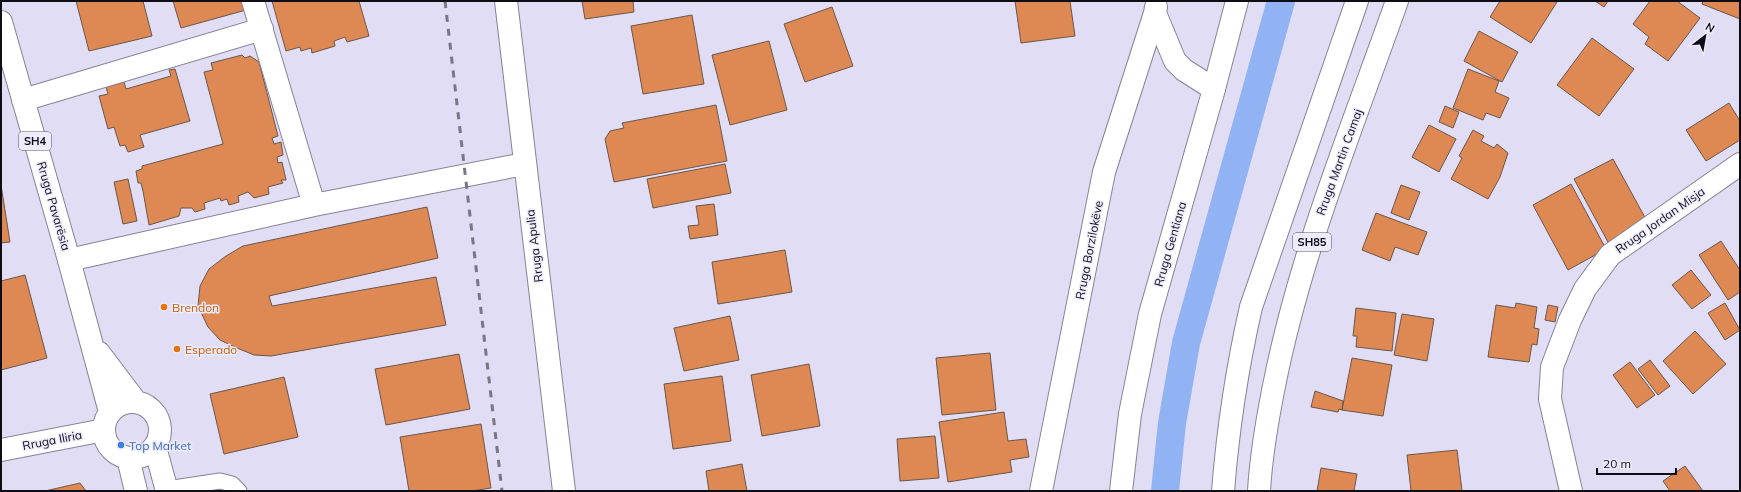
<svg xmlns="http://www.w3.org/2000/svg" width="1741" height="492" viewBox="0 0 1741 492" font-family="Mulish,sans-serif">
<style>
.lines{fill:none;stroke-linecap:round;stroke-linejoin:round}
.canal{stroke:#91b3f3;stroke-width:28}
.building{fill:#de8954;stroke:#6a564b}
.service-casing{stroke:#868296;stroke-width:17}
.minor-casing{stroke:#868296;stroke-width:24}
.tertiary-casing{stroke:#868296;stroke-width:24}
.primary-casing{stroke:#868296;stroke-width:24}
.trunk-casing{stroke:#868296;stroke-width:24}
.service{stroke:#fff;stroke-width:15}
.minor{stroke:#fff;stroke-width:22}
.tertiary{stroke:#fff;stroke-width:22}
.primary{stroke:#fff;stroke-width:22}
.trunk{stroke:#fff;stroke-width:22}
.rail{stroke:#797685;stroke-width:3;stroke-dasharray:7 7;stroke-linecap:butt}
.food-dot{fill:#e8710a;stroke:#eeebfd;stroke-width:1.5}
.shop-dot{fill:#3f7fe0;stroke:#eeebfd;stroke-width:1.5}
.labels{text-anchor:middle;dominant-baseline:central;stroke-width:3;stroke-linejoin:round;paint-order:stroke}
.shield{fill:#eeebfd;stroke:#52505a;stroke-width:1}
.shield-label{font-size:11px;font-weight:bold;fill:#0f0d14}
.street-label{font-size:12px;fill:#0f0d14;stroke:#eeebfd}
.food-label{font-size:12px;fill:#c56008;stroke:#eeebfd;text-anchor:start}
.shop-label{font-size:12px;fill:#366cbe;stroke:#eeebfd;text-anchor:start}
</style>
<rect width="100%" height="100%" fill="#e1ddf4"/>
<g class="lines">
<path class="canal" d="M1165,491L1172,423L1186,343L1281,1"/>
</g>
<path class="building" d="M76,1H143L152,36L89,51Z
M173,1H244L246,10L181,28Z
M272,1H359L369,36L347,42L345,37L334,41L335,46L312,53L311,48L301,51L300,47L286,51Z
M582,1H633L634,12L585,19Z
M1015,1H1070L1075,36L1021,43Z
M1500,1H1555L1557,2L1531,43L1490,17Z
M1595,1H1608L1604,7Z
M1650,1H1677L1700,18L1668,61L1645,44L1649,37L1633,24Z
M1703,1H1740V19L1702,4Z
M832,7L853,66L805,82L784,24Z
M692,15L704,84L643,94L631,26Z
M1479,31L1518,52L1502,82L1464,61Z
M1592,38L1634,69L1599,116L1557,85Z
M769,41L787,110L730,125L712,55Z
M242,55L245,58L250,56L259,62L278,136L272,138L274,144L281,142L283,155L277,157L278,163L282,162L286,180H281L283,183L268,187L269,194L254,198L248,192L238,196L239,202L229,205L227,199L221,201L220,198L204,203L205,209L195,212L192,208H181L179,216L149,225L143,191L141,183H138L136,171L142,169V166L223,144L204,72L213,70L211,63Z
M175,69L190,121L140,135L144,147L128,152L125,145L120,146L114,127L108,129L99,96L108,94L106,87L124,82L126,89L171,76L169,70Z
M1468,69L1499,81L1495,92L1509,98L1500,118L1486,113L1483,120L1453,108Z
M1729,103L1740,121V140L1706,161L1686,130Z
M716,105L727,161L614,182L605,139L610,131L624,128L622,123Z
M1445,106L1459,112L1453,128L1439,122Z
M1429,125L1456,139L1439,172L1412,157Z
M1473,130L1484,136L1481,141L1494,148L1497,144L1508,153L1500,177L1488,199L1451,179L1462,158L1459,156Z
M1613,159L1648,223L1609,244L1574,179Z
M725,164L731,193L653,208L647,179Z
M128,179L137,221L123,224L114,182Z
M1571,184L1606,249L1568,270L1533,205Z
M1,185L10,242L1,243Z
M1401,185L1420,192L1409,220L1391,213Z
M714,204L718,235L690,239L688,226L699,225L696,206Z
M427,207L438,258L269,296L272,306L436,277L446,325L271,356L254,355L237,348L220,340L208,327L198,306L200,286L209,269L226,256L243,246Z
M1376,213L1427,232L1418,255L1395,247L1390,261L1362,250Z
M1721,241L1740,270V292L1728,300L1699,255Z
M785,250L792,292L718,304L712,262Z
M1691,270L1711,295L1692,309L1672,285Z
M25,275L47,358L1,370V281Z
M1516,303L1537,307L1534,328L1539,329L1537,345L1532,344L1529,362L1488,357L1496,305L1515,308Z
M1725,303L1740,330L1725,340L1708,313Z
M1548,305L1558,307L1555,322L1545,320Z
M1356,308L1396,313L1392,351L1356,347L1357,336H1353Z
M1402,314L1434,319L1427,361L1394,355Z
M730,316L739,360L684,371L674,328Z
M1695,331L1726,364L1693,394L1663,361Z
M990,353L996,410L942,415L936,358Z
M459,354L470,409L386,425L375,369Z
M1352,358L1392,365L1383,416L1342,410Z
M1650,360L1670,386L1658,395L1638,369Z
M1630,362L1655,395L1637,408L1613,375Z
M809,364L820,426L762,436L751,375Z
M722,376L731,441L673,449L664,384Z
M284,377L298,437L224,454L210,394Z
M1315,391L1343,401L1342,410L1339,409L1338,412L1311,407Z
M1004,412L1008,441L1026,439L1029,457L1010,460L1012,472L948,482L939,422Z
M481,424L491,488L472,491H409L400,437Z
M935,436L939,478L900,481L897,439Z
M1457,450L1462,491H1411L1407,455Z
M742,464L747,491H709L706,471Z
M1685,466L1703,491H1670L1663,481Z
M1321,468L1357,474L1354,491H1317Z
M80,483L86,491H45Z"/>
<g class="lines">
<g class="service-casing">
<path id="service" d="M167,489L220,481L232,484L239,491"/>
</g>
<g class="minor-casing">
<path id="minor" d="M253,1L314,205
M506,1L564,491
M1156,7L1155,13L1175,61L1184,70L1214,89
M23,100L262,29
M69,260L314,205L524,164
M1,450L104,430
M1041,491L1104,172L1155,13
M1571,491L1550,399L1552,367L1570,320L1585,289L1610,255L1740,164"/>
</g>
<g class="tertiary-casing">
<path id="tertiary" d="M1121,491L1130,414L1150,314L1214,89L1237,1"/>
</g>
<g class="primary-casing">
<path id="primary" d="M1,22L69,260L110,412
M99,353L136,402
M104 430a28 28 0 1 1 56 0a28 28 0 1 1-56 0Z
M155,447L167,491
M128,458L136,491"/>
</g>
<g class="trunk-casing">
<path id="trunk" d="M1223,491C1228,429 1237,368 1251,307L1357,1
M1259,491C1261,456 1267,421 1274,386C1300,254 1352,128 1397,1"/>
</g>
<use href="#service" class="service"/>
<use href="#minor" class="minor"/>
<use href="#tertiary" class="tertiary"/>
<use href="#primary" class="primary"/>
<use href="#trunk" class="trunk"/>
<path class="rail" d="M445,1L502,491"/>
</g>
<g class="food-dot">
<circle cx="164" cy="307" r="4"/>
<circle cx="177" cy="349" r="4"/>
</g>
<circle class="shop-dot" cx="121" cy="445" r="4"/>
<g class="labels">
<g class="shield">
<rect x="19" y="132" width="32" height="18" rx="3"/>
<rect x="1293" y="233" width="38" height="18" rx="3"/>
</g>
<g class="shield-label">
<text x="35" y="141">SH4</text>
<text x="1312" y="242">SH85</text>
</g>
<g class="street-label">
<text transform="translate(1339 162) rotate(-70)">Rruga Martin Camaj</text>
<text transform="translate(54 206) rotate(74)">Rruga Pavarësia</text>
<text transform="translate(1660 220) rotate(-35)">Rruga Jordan Misja</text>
<text transform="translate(1170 244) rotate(-74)">Rruga Gentiana</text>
<text transform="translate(534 246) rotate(-97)">Rruga Apulia</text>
<text transform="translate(1089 250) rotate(-79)">Rruga Borzilokëve</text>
<text transform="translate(52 440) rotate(-11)">Rruga Iliria</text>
</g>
<g class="food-label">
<text x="172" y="307">Brendon</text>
<text x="185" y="349">Esperado</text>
</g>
<g class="shop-label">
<text x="129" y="445">Top Market</text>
</g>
</g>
<rect width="1741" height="492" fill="none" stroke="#0f0d14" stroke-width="4"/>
<g transform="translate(1705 36) rotate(31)" stroke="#eeebfd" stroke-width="3" paint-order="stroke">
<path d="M0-3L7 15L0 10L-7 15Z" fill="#0f0d14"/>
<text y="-6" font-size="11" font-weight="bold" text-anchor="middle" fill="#0f0d14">N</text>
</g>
<path d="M1597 468v6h79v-6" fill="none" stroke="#0f0d14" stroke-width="2"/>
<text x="1603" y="468" font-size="12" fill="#0f0d14" stroke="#eeebfd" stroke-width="3" paint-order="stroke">20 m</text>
</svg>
